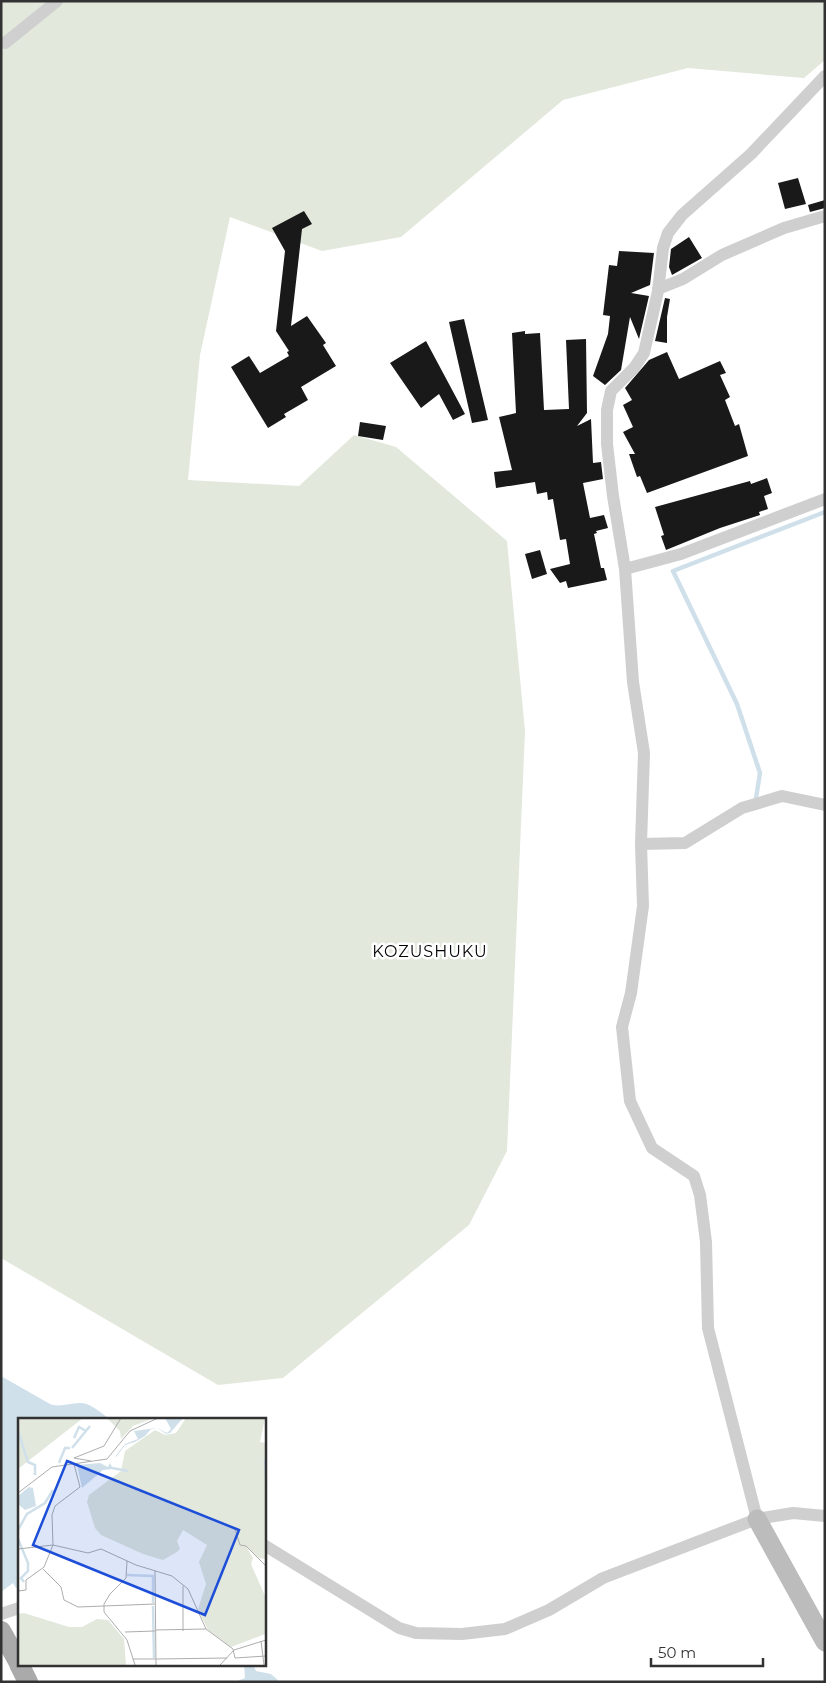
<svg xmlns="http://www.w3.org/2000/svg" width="826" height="1683" viewBox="0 0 826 1683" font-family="Montserrat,sans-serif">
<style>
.green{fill:#e2e8dc}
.water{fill:#d0e0eb}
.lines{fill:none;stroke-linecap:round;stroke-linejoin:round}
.stream{stroke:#d0e0eb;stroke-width:4.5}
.building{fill:#191919}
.street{stroke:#cfcfcf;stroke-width:12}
.secondary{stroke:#bcbcbc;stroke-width:19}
.primary{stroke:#aaa;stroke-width:20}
.labels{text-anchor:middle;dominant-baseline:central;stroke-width:5;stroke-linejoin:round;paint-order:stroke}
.neighbourhood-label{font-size:16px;letter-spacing:1px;fill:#000;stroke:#fff}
.inset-river{fill:none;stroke:#d0e0eb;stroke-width:2.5}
.inset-road{fill:none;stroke:#adadad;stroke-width:1}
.view{fill:#1d4ed8;fill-opacity:0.15;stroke:#1d4ed8;stroke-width:2.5}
.inset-edge{fill:none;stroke:#323232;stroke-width:2.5}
</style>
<rect width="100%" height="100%" fill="#fff"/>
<path class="green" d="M1,1H825V60L804,78L688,68L563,100L401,237L322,251L230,217L200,355L188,480L299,486L354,435L396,447L507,541L525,731L507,1151L469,1225L283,1378L218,1385L1,1258Z"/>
<path class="water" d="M1,1376L50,1404C61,1408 71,1402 82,1403C92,1404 102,1414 110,1419H19V1586L16,1588L13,1583L1,1592Z
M244,1664H253L256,1671L271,1674L280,1682H235L245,1678Z"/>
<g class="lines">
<path class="stream" d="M756,798L760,773L737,704L673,571L825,512"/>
</g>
<path class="building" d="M798,178L806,204L785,209L778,183Z
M825,200V208L810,212L808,205Z
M304,211L312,224L302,229L291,326L307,316L326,343L323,345L336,366L301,387L308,400L284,414L286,417L268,428L231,367L249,356L260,373L289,356L287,352L289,351L276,331L285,251L272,228Z
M689,237L702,258L672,275L669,267L671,249Z
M619,251L654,253L650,285L631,293L649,296L639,339L630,317L621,370L605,385L593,376L608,334L610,316L603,315L609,265L617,266Z
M665,298L670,299L667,317V343L655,341Z
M464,319L488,420L472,423L449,322Z
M525,331V334L540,333L544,410L569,409L566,340L586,339L587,413L577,426L591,419L593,463L601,462L603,479L583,483L590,518L604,515L608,528L596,531L597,533L594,534L601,568H604L607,580L568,588L566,581L560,583L550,569L570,564L566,539L560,540L553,499L548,500L547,492L537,494L535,482L496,488L494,472L512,470L499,417L516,413L512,333Z
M426,341L465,414L453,420L439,394L421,408L390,363Z
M667,352L679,379L720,361L726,373L720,375L730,397L725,400L735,426L739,424L748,456L647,493L640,476L637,477L629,454H635L623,432L633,427L623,405L632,400L625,388L649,360Z
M360,422L386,426L383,440L358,436Z
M767,478L772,493L764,496L768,509L759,512L760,515L720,528L666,550L661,536L664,535L655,507L750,481L751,484Z
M540,550L547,574L532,579L525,554Z"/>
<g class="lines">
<path class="street" d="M5,43L57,1
M658,289L683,279L722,255L784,228L825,216
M625,569L681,554L825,499
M641,844L685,843L742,808L782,796L825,805
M757,1519L708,1328L706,1242L700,1195L694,1176L652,1148L630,1101L622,1027L631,993L643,906L641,844L644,753L633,682L625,569L613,496L607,444V410L611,391L634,368L644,353L658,291L663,248L668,233L682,215L751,154L825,76
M264,1545L399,1628L416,1633L462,1634L505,1629L549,1610L603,1578L757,1519L793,1513L825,1516
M1,1614L19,1608"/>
<path class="secondary" d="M757,1519L825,1642"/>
<path class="primary" d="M1,1631L19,1663
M19,1664L28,1682"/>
</g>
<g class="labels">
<g class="neighbourhood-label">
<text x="430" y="951">KOZUSHUKU</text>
</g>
</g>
<g transform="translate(18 1418)">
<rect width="248" height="248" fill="#fff"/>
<path d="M0,0H65L0,51ZM89,0H136L115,8L103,21L102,13ZM168,0H247L242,24L248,25L247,141L241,140L228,128L235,140L233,146L247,178V216L213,229L190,212L180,191L188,166L181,144L189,127L165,112L159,123L162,131L159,134L145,142L125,136L83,117L77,110L69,84L71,77L103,53L107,33L137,12L147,17L158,15ZM6,195L51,209H64L79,201L90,202L106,221L108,247H0V196Z" fill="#e2e8dc"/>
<path d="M147,0H165L152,15L148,16L139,10H138L135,11H133L127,18L117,24L107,27L99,38L97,39L107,26L120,21L116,13L138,10H139L149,15L153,11ZM82,45L90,49L92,45L95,51L85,52L64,70L59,47ZM11,69L15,70L18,88L7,92L0,86V78Z" fill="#d0e0eb"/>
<path class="inset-river" d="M0,13L10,44L17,47V57M56,20L61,9L68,13M54,30L72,8M247,41L248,63M41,45L47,30H52M94,50L110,53M0,112L9,96L27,85L35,72M0,121L10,145V153L3,160L6,164M109,157L135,158V185M135,188L136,240"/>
<path class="inset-road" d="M73,43L56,40L86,28L103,0M0,75L34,49L89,41L112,13L140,0M217,111L222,127L228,128L248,148M0,131L35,127L70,135L83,131L118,147L154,158L170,171L188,211M109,143L108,160L92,176L86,186V194L109,222L117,247M25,151L43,169L46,182L60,189L137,186M137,153L138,247M0,173L8,172V162L26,149L35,127L34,97L37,88L62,69L56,46M137,212L188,211L215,231L217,240L248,238M165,213V168M107,214L137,213M243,223L246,247M115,241H138M138,241L209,240M202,247L216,232L248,222"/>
<path class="view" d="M49,43L221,112L187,197L15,127Z"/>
<rect width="248" height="248" class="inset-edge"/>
</g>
<rect width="826" height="1683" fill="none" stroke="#323232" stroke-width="5"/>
<path d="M651 1658v8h112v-8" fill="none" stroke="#323232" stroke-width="2.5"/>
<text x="658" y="1658" font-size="15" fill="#323232" stroke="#ffffff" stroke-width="4" paint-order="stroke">50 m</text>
</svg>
